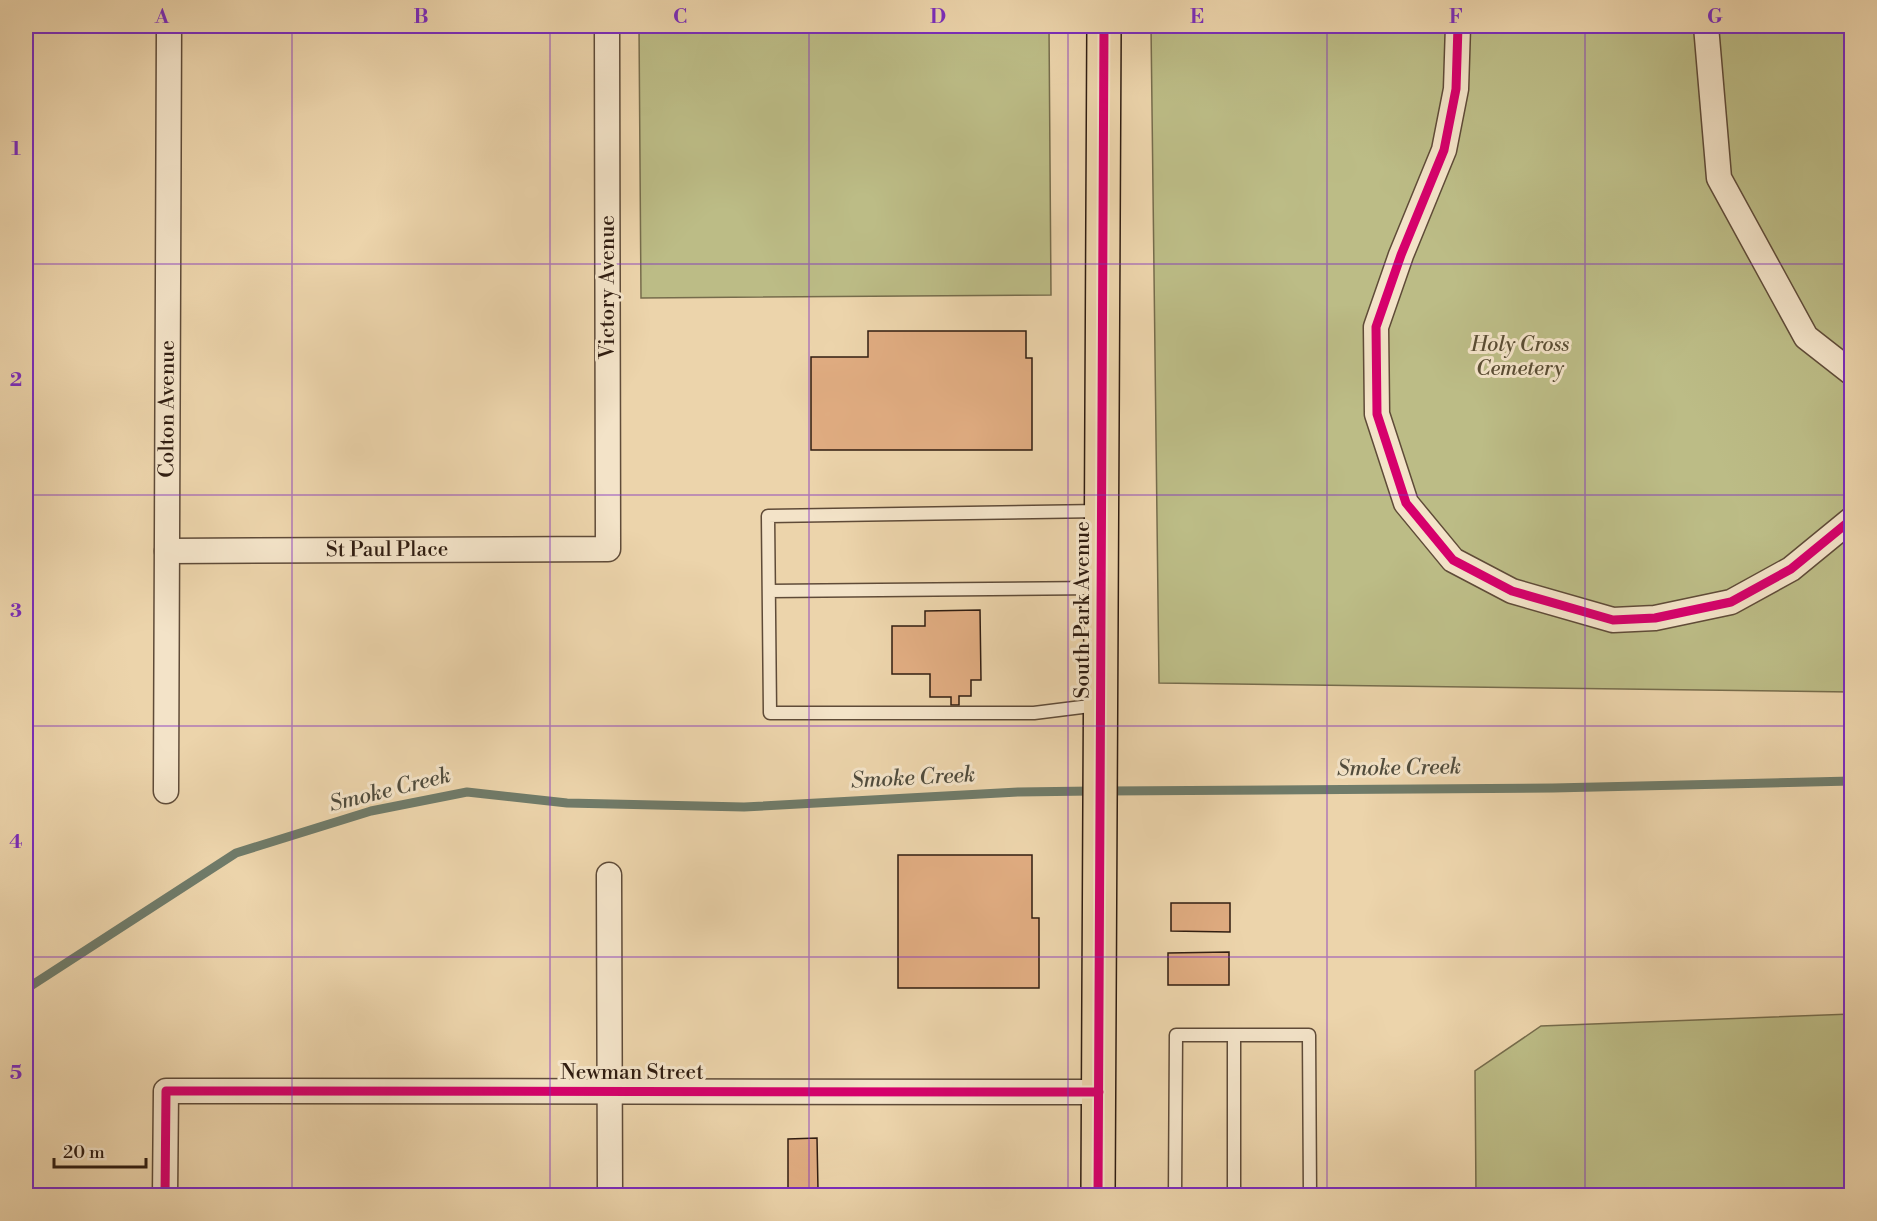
<svg xmlns="http://www.w3.org/2000/svg" width="1877" height="1221" viewBox="0 0 1877 1221" font-family="'Libre Bodoni',serif">
<style>
.green{fill:#bcbc86;stroke:#766c4c;stroke-width:1.5}
.lines{fill:none;stroke-linecap:round;stroke-linejoin:round}
.stream{stroke:#707b69;stroke-width:9}
.building{fill:#e0ac81;stroke:#301d11;stroke-width:1.5}
.service-casing{stroke:#5f4b38;stroke-width:15}
.minor-casing{stroke:#5f4b38;stroke-width:27}
.primary-casing{stroke:#301d11;stroke-width:36}
.service{stroke:#f3e3c8;stroke-width:12}
.minor{stroke:#f3e3c8;stroke-width:24}
.primary{stroke:#ecd4ab;stroke-width:33}
.cycleway-casing{stroke:#f3e3c8;stroke-width:13}
.cycleway{stroke:#d6006c;stroke-width:9}
.grid{fill:none;stroke:#7b2cbf;stroke-width:1.5;stroke-opacity:0.55}
.labels{text-anchor:middle;dominant-baseline:central;stroke-width:6;stroke-linejoin:round;paint-order:stroke}
.street-label{font-size:21px;fill:#301d11;stroke:#f3e3c8}
.park-label{font-size:21px;font-style:italic;fill:#5a4d34;stroke:#f3e3c8}
.water-label{font-size:22px;font-style:italic;fill:#504c3d;stroke:#f3e3c8}
.neatline{fill:none;stroke:#7b2cbf;stroke-width:2}
.grid-label{font-size:20px;text-anchor:middle;font-weight:bold;fill:#7b2cbf}
</style>
<rect width="100%" height="100%" fill="#ecd4ab"/>
<filter id="stains"><feTurbulence type="fractalNoise" baseFrequency=".00333" numOctaves="4"/><feColorMatrix values="0 0 0 0 .2 0 0 0 0 .09 0 0 0 0 .02 0 0 0 .5 -.17"/></filter>
<radialGradient id="worn" r=".72"><stop offset=".6" stop-color="#630" stop-opacity="0"/><stop offset="1" stop-color="#630" stop-opacity=".3"/></radialGradient>
<path class="green" d="M639,26H1049L1051,295L641,298Z
M1151,26H1851V692L1159,683Z
M1851,1014V1195H1476L1475,1071L1541,1026Z"/>
<g class="lines">
<path class="stream" d="M1107,791L1553,788L1852,781
M26,989L236,853L371,811L467,792L567,803L744,807L1018,792L1093,791"/>
</g>
<path class="building" d="M868,331H1026V358H1032V450H811V357H868Z
M980,610L981,680H971V696H959V705H951V697H930V674H892V626H925V611Z
M898,855H1032V918H1039V988H898Z
M1171,903H1230V932L1171,931Z
M1229,952V985H1168V953Z
M817,1138L818,1190L788,1191V1139Z"/>
<g class="lines">
<g class="service-casing">
<path id="service" d="M769,591L1100,588
M1098,705L1034,713H770L768,516L1101,511
M1234,1035V1196
M1175,1196L1176,1035H1309L1310,1196"/>
</g>
<g class="minor-casing">
<g id="minor">
<path d="M1458,26L1456,89L1444,150L1401,255L1376,327L1377,414L1406,503L1453,560L1512,591L1613,620L1655,618L1731,602L1791,569L1852,519"/>
<path d="M1706,26L1719,178L1806,337L1852,373"/>
<path id="s1" d="M167,551L608,549L607,26"/>
<path id="s2" d="M166,791L169,26"/>
<path d="M609,875L610,1196"/>
<path d="M165,1196L166,1091L1099,1092"/>
</g>
</g>
<g class="primary-casing">
<path id="primary" d="M1098,1196L1104,26"/>
</g>
<use href="#service" class="service"/>
<use href="#minor" class="minor"/>
<use href="#primary" class="primary"/>
<g class="cycleway-casing">
<path id="cycleway" d="M1458,26L1456,89L1444,150L1401,255L1376,327L1377,414L1406,503L1453,560L1512,591L1613,620L1655,618L1731,602L1791,569L1852,519
M165,1196L166,1091L1099,1092
M1098,1196L1104,26"/>
</g>
<use href="#cycleway" class="cycleway"/>
</g>
<path class="grid" d="M292,26V1196M550,26V1196M809,26V1196M1068,26V1196M1327,26V1196M1585,26V1196M26,264H1852M26,495H1852M26,726H1852M26,957H1852"/>
<g class="labels">
<g class="street-label">
<text transform="translate(608 287) rotate(-90)">Victory Avenue</text>
<text stroke="none"><textPath href="#s2" startOffset="382">Colton Avenue</textPath></text>
<text stroke="none"><textPath href="#s1" startOffset="220">St Paul Place</textPath></text>
<text transform="translate(1083 610) rotate(-90)">South Park Avenue</text>
<text x="632" y="1073">Newman Street</text>
</g>
<g class="park-label">
<text x="1520" y="345">Holy Cross<tspan x="1520" dy="24">Cemetery</tspan></text>
</g>
<g class="water-label">
<text transform="translate(1399 768) rotate(-1)">Smoke Creek</text>
<text transform="translate(913 778) rotate(-3)">Smoke Creek</text>
<text transform="translate(390 790) rotate(-14)">Smoke Creek</text>
</g>
</g>
<rect width="1877" height="1221" fill="none" stroke="#ecd4ab" stroke-width="66"/>
<path d="M54 1158v9h92v-9" fill="none" stroke="#301d11" stroke-width="3"/>
<text x="63" y="1158" font-size="18" fill="#301d11" stroke="#f3e3c8" stroke-width="4.5" paint-order="stroke">20 m</text>
<rect x="33" y="33" width="1811" height="1155" class="neatline"/>
<g class="grid-label">
<text x="162" y="23">A</text>
<text x="421" y="23">B</text>
<text x="680" y="23">C</text>
<text x="938" y="23">D</text>
<text x="1197" y="23">E</text>
<text x="1456" y="23">F</text>
<text x="1715" y="23">G</text>
<text x="16" y="155">1</text>
<text x="16" y="386">2</text>
<text x="16" y="617">3</text>
<text x="16" y="848">4</text>
<text x="16" y="1079">5</text>
</g>
<rect width="100%" height="100%" filter="url(#stains)"/>
<rect width="100%" height="100%" fill="url(#worn)"/>
</svg>
